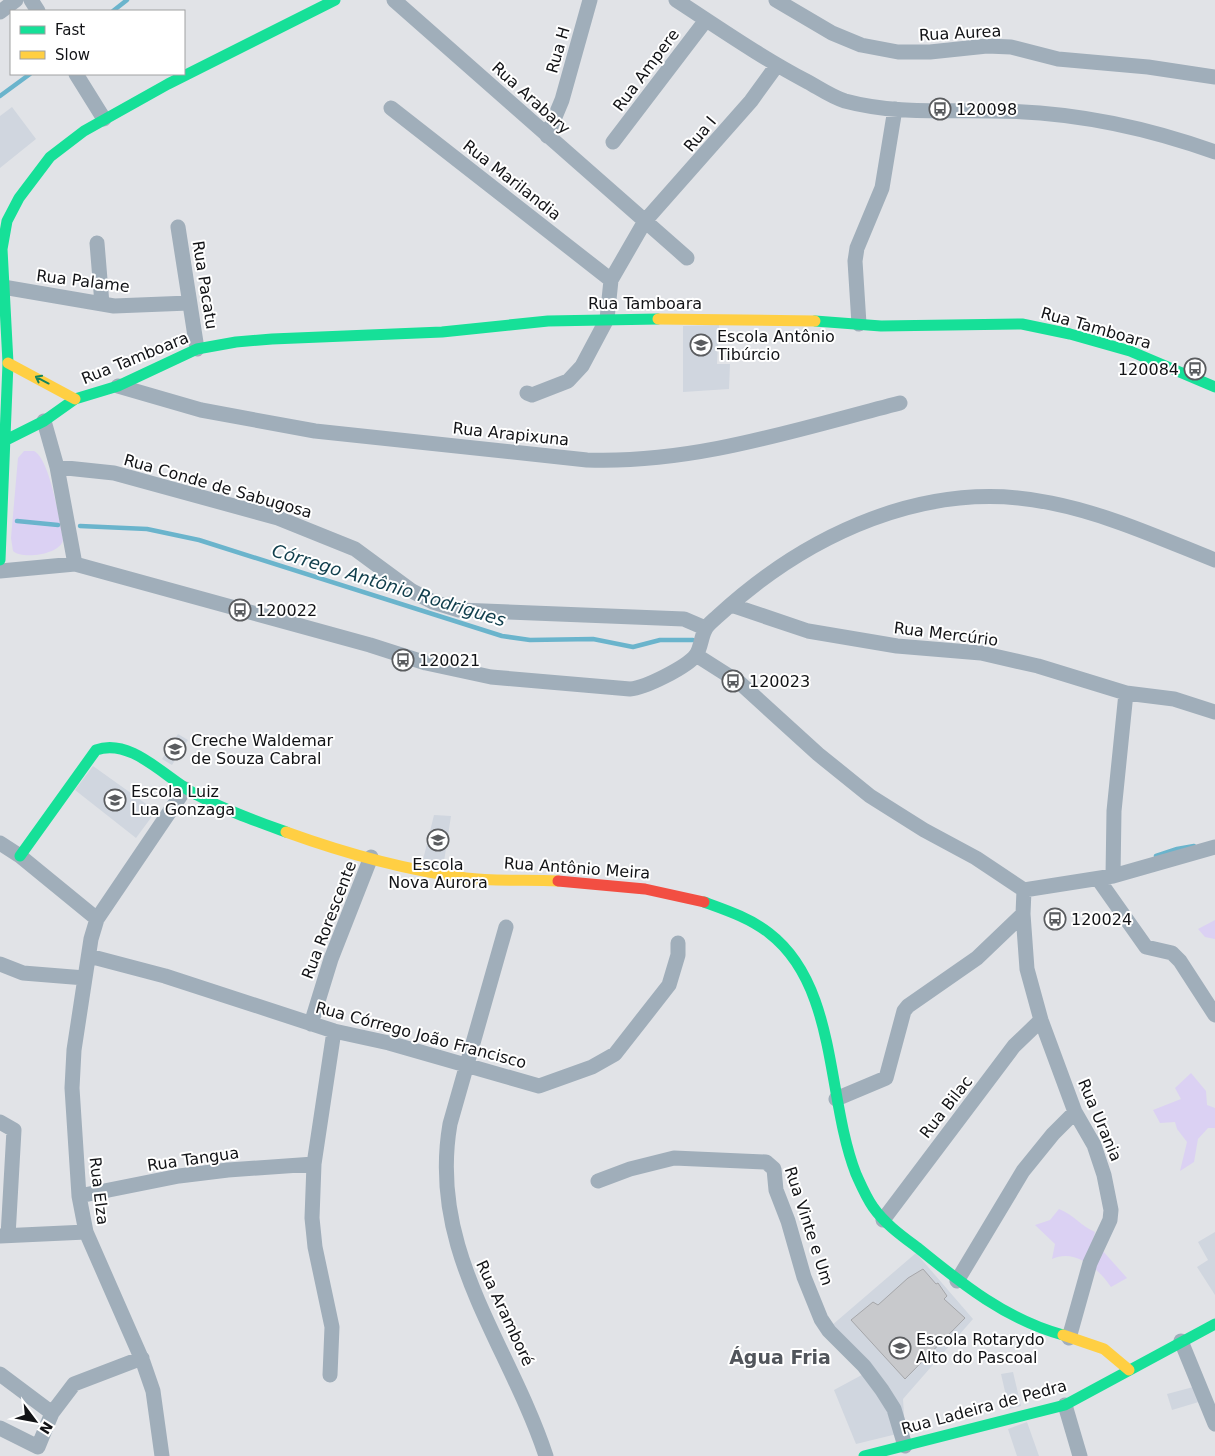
<svg xmlns="http://www.w3.org/2000/svg" width="1215" height="1456" viewBox="0 0 1215 1456" font-family="'DejaVu Sans',sans-serif">
<style>
.built{fill:#d0d6df}
.green{fill:#dbd1f3}
.lines{fill:none;stroke-linecap:round;stroke-linejoin:round}
.stream{stroke:#6ab4cc;stroke-width:4.5}
.building{fill:#c8c9cc;stroke:#a5a6a9}
.street{stroke:#a0aeba;stroke-width:15}
.fast{stroke:#16e098;stroke-width:11}
.slow{stroke:#ffcf43;stroke-width:11}
.jam{stroke:#f24e42;stroke-width:11}
.oneway{stroke:#14845e}
.labels{text-anchor:middle;dominant-baseline:central;stroke-width:4;stroke-linejoin:round;paint-order:stroke}
.street-label{font-size:16px;fill:#121316;stroke:#fff}
.poi-label{font-size:16px;fill:#121316;stroke:#fff;text-anchor:start}
.water-label{font-size:18px;font-style:italic;fill:#103e4c;stroke:#fff}
.quarter-label{font-size:19px;font-weight:bold;fill:#51555b;stroke:#fff}
</style>
<rect width="100%" height="100%" fill="#e1e3e7"/>
<path class="built" d="M12,107L36,139L0,168V116Z
M719,325L717,364H730L729,389L683,392V326Z
M178,734L188,740L172,765L162,759Z
M93,766L156,811L136,838L75,790Z
M434,815L451,816L443,868L422,864Z
M1215,1232V1295L1197,1267L1208,1260L1198,1242Z
M916,1253L973,1319L903,1399L905,1432L856,1444L834,1390L871,1370L831,1326Z
M1013,1372L1021,1406L1009,1409L1001,1374Z
M1197,1386L1202,1401L1172,1410L1167,1394Z
M1027,1422L1039,1456H1017L1008,1429Z"/>
<path class="green" d="M24,451H34C50,459 60,522 63,540C61,554 23,560 13,551L11,538L18,458Z
M1215,920V939L1205,937L1198,929Z
M1191,1073L1206,1091L1207,1105L1215,1108V1128H1208L1198,1139L1194,1162L1180,1171L1187,1142L1177,1129L1175,1122L1160,1123L1153,1110L1181,1099L1175,1088Z
M1059,1209C1074,1215 1081,1226 1095,1232L1093,1240L1127,1278L1111,1287C1099,1269 1075,1248 1052,1259L1055,1244L1035,1225L1050,1220Z"/>
<g class="lines">
<path class="stream" d="M113,11L127,0
M0,96L30,74
M17,521L58,525
M80,526L147,529L199,540L502,636L530,640L593,639L633,647L660,640H693
M1156,856L1177,849L1194,846"/>
</g>
<path class="building" d="M923,1269L936,1284L938,1283L947,1296L944,1299L965,1318L905,1379L851,1320L873,1302L878,1305L908,1278Z"/>
<g class="lines">
<path class="street" d="M31,0L38,11
M394,0L687,258
M676,0C719,28 762,58 808,82C819,88 832,97 845,101C893,114 943,110 992,111C1067,111 1145,127 1215,152
M776,0L832,33L861,45L898,52H930L987,46L1011,47L1058,59L1148,67L1215,77
M0,12L16,0
M76,74L104,119
M391,108L611,280
M547,136L562,100L590,0
M613,142L706,20
M178,227L197,349
M97,243L102,304
M3,287L114,306L189,303
M859,324L855,261L857,248L882,188L895,109
M118,386L201,410L315,431L587,460C694,464 798,429 900,403
M527,393L532,395L568,381L582,366L607,319L611,280L645,221L751,101L777,65
M44,421L57,467L75,564
M57,467L114,473L278,518L355,549L412,591L433,602L459,610L684,619L705,628
M0,571L75,564L370,645L426,663L491,677L630,689C645,688 687,667 696,655C701,648 701,637 705,630C707,625 714,620 718,616C807,534 928,477 1051,503C1107,514 1162,539 1215,560
M731,605L808,631L897,646L981,653L1038,666L1126,693L1174,699L1215,712
M696,655L740,683L818,754L870,796L924,830L976,858L1024,890L1113,876L1215,847
M0,843L20,856L97,919
M1113,876L1114,811L1126,693
M1098,879L1146,947L1172,953L1180,961L1215,1015
M1024,890L1023,914L1027,969L1041,1020L1075,1112L1094,1145L1104,1175L1111,1210L1110,1220L1090,1263L1069,1338
M506,927L450,1124C428,1251 508,1342 546,1456
M89,956L165,976L334,1031L389,1043L539,1086L592,1067L615,1054L669,985L678,955V943
M0,964L23,973L85,978
M311,1024L331,959L371,857
M836,1099L886,1078L904,1011L908,1006L977,958L1023,914
M0,1122L14,1130L8,1236
M598,1181L630,1169L674,1158L766,1162L774,1169L776,1190L788,1221L804,1277L821,1319L829,1331L864,1366L882,1390L894,1409L905,1446
M79,1196L179,1176L228,1170L314,1164
M883,1220L1014,1046L1041,1020
M0,1236L86,1232
M957,1281L1023,1171L1053,1134L1075,1112
M1181,1341L1215,1424
M0,1374L52,1413
M330,1375L332,1327L315,1247L312,1218L314,1164L334,1031
M1065,1405L1080,1456
M0,1428L38,1447L52,1413L74,1384L142,1358
M162,1456L153,1391L143,1362L86,1232L79,1196L72,1088L74,1050L85,978L91,939L97,919L185,789"/>
<path class="fast" d="M815,321L881,326L1022,324L1070,334L1130,351L1215,387
M6,440L44,421L75,399L118,386L197,349L236,342L272,339L442,332L548,321L658,319
M0,560L8,363L2,249L7,221L19,198L50,157L84,131L168,84L335,0
M20,856L96,750C132,737 167,780 197,795C225,810 256,821 286,832
M704,902C726,910 750,918 769,933C838,986 826,1097 856,1174C861,1185 866,1197 873,1207C885,1224 902,1236 918,1248C962,1284 1007,1320 1063,1335
M864,1456L1065,1405L1215,1324"/>
<path class="slow" d="M658,319L815,321
M8,363L75,399
M286,832C344,853 405,870 466,878C496,882 528,879 558,881
M1063,1335L1104,1349L1129,1370"/>
<path class="jam" d="M558,881L645,889L704,902"/>
</g>
<defs><path id="oneway-shaft" d="M-6 0H5M1.5-3L5.5 0L1.5 3" fill="none" stroke-width="1.6" stroke-linecap="round" stroke-linejoin="round" transform="scale(1.25)"/></defs>
<use class="oneway" href="#oneway-shaft" transform="translate(42 380) rotate(-152)"/>
<defs>
<g id="bus-ring" transform="scale(1.125)"><circle r="9.5" fill="#fff" stroke="#5a5c5f" stroke-width="1.5"/><path d="M-5-6H5V4H4V6H2V4H-2V6H-4V4H-5ZM-3.5-4V0h7V-4ZM-3.5 1.2v1.5H-2V1.2ZM2 1.2v1.5H3.5V1.2Z" fill="#5a5c5f"/></g>
<g id="school-ring" transform="scale(1.125)"><circle r="9.5" fill="#fff" stroke="#5a5c5f" stroke-width="1.5"/><path d="M0-5L7-2L0 1L-7-2ZM-4 1L0 2.5L4 1V4Q0 6-4 4Z" fill="#5a5c5f"/></g>
</defs>
<g fill-rule="evenodd">
<use href="#bus-ring" x="940" y="109"/>
<use href="#school-ring" x="701" y="345"/>
<use href="#bus-ring" x="1195" y="369"/>
<use href="#bus-ring" x="240" y="610"/>
<use href="#bus-ring" x="403" y="660"/>
<use href="#bus-ring" x="733" y="681"/>
<use href="#school-ring" x="175" y="749"/>
<use href="#school-ring" x="115" y="800"/>
<use href="#school-ring" x="438" y="840"/>
<use href="#bus-ring" x="1055" y="919"/>
<use href="#school-ring" x="900" y="1348"/>
</g>
<g class="labels">
<g class="street-label">
<text transform="translate(960 33) rotate(-3)">Rua Aurea</text>
<text transform="translate(558 50) rotate(-74)">Rua H</text>
<text transform="translate(646 70) rotate(-53)">Rua Ampere</text>
<text transform="translate(531 98) rotate(42)">Rua Arabary</text>
<text transform="translate(700 134) rotate(-50)">Rua I</text>
<text transform="translate(512 180) rotate(38)">Rua Marilandia</text>
<text transform="translate(83 281) rotate(7)">Rua Palame</text>
<text transform="translate(205 285) rotate(81)">Rua Pacatu</text>
<text x="645" y="303">Rua Tamboara</text>
<text transform="translate(1096 328) rotate(16)">Rua Tamboara</text>
<text transform="translate(135 358) rotate(-22)">Rua Tamboara</text>
<text transform="translate(511 434) rotate(6)">Rua Arapixuna</text>
<text transform="translate(218 486) rotate(16)">Rua Conde de Sabugosa</text>
<text transform="translate(946 634) rotate(7)">Rua Mercúrio</text>
<text transform="translate(577 868) rotate(4)">Rua Antônio Meira</text>
<text transform="translate(329 920) rotate(-69)">Rua Rorescente</text>
<text transform="translate(421 1035) rotate(15)">Rua Córrego João Francisco</text>
<text transform="translate(946 1107) rotate(-52)">Rua Bilac</text>
<text transform="translate(1100 1120) rotate(67)">Rua Urania</text>
<text transform="translate(193 1159) rotate(-8)">Rua Tangua</text>
<text transform="translate(99 1191) rotate(83)">Rua Elza</text>
<text transform="translate(809 1226) rotate(72)">Rua Vinte e Um</text>
<text transform="translate(505 1313) rotate(65)">Rua Aramboré</text>
<text transform="translate(984 1407) rotate(-15)">Rua Ladeira de Pedra</text>
</g>
<g class="poi-label">
<text x="956" y="109">120098</text>
<text x="717" y="336">Escola Antônio<tspan x="717" dy="18">Tibúrcio</tspan></text>
<text x="1179" y="369" text-anchor="end">120084</text>
<text x="256" y="610">120022</text>
<text x="419" y="660">120021</text>
<text x="749" y="681">120023</text>
<text x="191" y="740">Creche Waldemar<tspan x="191" dy="18">de Souza Cabral</tspan></text>
<text x="131" y="791">Escola Luiz<tspan x="131" dy="18">Lua Gonzaga</tspan></text>
<text x="438" y="864" text-anchor="middle">Escola<tspan x="438" dy="18">Nova Aurora</tspan></text>
<text x="1071" y="919">120024</text>
<text x="916" y="1339">Escola Rotarydo<tspan x="916" dy="18">Alto do Pascoal</tspan></text>
</g>
<g class="water-label">
<text transform="translate(389 585) rotate(17)">Córrego Antônio Rodrigues</text>
</g>
<g class="quarter-label">
<text x="780" y="1357">Água Fria</text>
</g>
</g>
<rect x="10" y="10" width="175" height="65" fill="#ffffff" stroke="#a0a1a2"/>
<rect x="20" y="26" width="25" height="8" fill="#16e098" stroke="#a0a1a2"/>
<text x="55" y="35" font-size="15" fill="#121316">Fast</text>
<rect x="20" y="51" width="25" height="8" fill="#ffcf43" stroke="#a0a1a2"/>
<text x="55" y="60" font-size="15" fill="#121316">Slow</text>
<g transform="translate(35 1421) rotate(122)" stroke="#ffffff" stroke-width="4" paint-order="stroke">
<path d="M0-4L9 19L0 12L-9 19Z" fill="#121316"/>
<text y="-8" font-size="14" font-weight="bold" text-anchor="middle" fill="#121316">N</text>
</g>
</svg>
